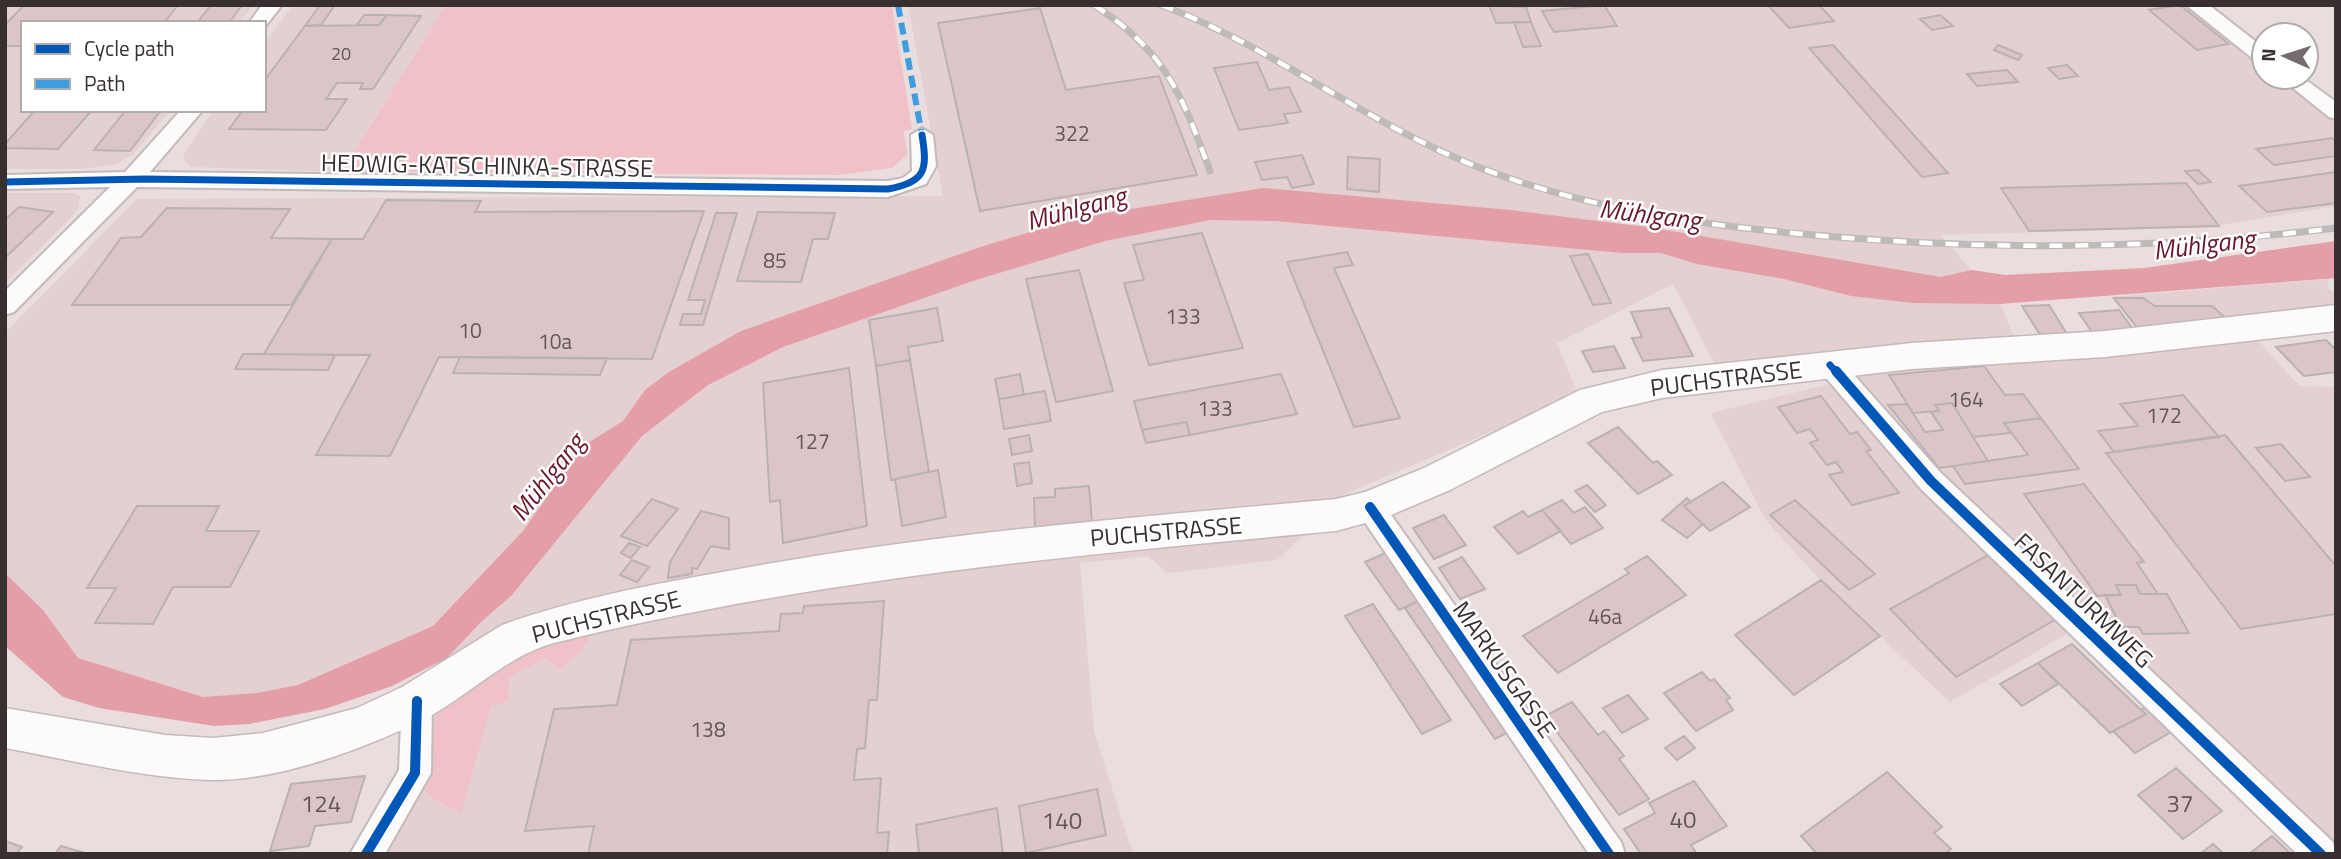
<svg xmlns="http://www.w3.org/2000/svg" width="2341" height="859" viewBox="0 0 2341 859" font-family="'Titillium Web',sans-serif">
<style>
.built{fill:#e4cfd1}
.green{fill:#f0c2c7}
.water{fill:#e49ea8}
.building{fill:#dcc5c8;stroke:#bab2b2;stroke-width:2}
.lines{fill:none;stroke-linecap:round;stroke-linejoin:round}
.minor-casing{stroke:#c3babb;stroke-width:4}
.secondary-casing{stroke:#c3babb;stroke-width:3}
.minor{fill:#fcfafa;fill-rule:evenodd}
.secondary{fill:#fcfafa;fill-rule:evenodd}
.rail-casing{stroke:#bebaba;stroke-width:7}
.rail{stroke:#fff;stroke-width:4.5;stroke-dasharray:13;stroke-linecap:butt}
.quiet{stroke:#3e9de1;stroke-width:6;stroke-dasharray:12 6;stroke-linecap:butt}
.cycleway-far1-casing{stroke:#fff;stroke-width:10}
.cycleway-casing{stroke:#fff;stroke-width:14}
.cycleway-far1{stroke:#0057b8;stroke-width:7}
.cycleway{stroke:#0057b8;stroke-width:10}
.labels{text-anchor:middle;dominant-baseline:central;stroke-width:5;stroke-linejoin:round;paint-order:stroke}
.far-number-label{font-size:18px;fill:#635658}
.number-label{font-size:21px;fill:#635658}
.street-label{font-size:24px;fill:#382f30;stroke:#fff}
.near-number-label{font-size:24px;fill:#635658}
.water-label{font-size:26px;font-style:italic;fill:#69152b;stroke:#fff}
</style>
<rect width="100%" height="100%" fill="#e9ddde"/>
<path class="built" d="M5,5H253L239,23H23V110H171L133,154L117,164L82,169H5Z
M293,5H446L342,172L192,167L185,162L183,155L214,110H264V43Z
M908,5H2186L2264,66V77H2279L2336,121V206L2208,227L1941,235L2000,304L2015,338L2139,330L2110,297L2329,279L2327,288L2336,294V327L2257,339L2299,386L2336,387V847L2092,619L1950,702L1880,636L1794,695L1735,635L1820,580L1765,519L1711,413L1831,384L1830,365L1722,378L1673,284L1557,343L1578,395L1347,493L1277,560L1168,573L1148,556L1080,563L1094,731L1133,854H360L415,767L417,701L447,658L433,626L298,685L257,693L203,697L77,658L43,610L5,573V333L137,199L943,196Z
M5,193H74L80,196L79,207L70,219L5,283Z"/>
<path class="green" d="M446,5H892L912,129L904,131L907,155L892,168L839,175L342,172Z
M586,630L590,636L582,649L561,669L546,658L509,677L508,701L491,706L461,813L432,798L418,784L428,756L436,711L492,663Z"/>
<path class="water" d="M1263,188L1511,210L1654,228L1941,277L1972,270L2005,275L2144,268L2336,241V278L2000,304L1913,303L1851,296L1784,279L1697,264L1661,253H1622L1275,221L1211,220L1105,241L973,281L783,347L708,385L642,436L511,596L481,622L447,658L392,686L325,709L249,724L214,726L99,708L63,697L5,646V573L43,610L78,658L203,697L257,693L298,685L433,626L523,531L583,446L623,421L645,390L669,372L741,331L983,246L1051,226L1100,214Z"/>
<path class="building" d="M24,5H178L164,23H23V46H5V25Z
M211,5H242L229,23H197Z
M320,5H335L321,25L305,26Z
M1489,5L1526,7L1531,22L1496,23Z
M1604,5L1617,26L1554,32L1542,11Z
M1768,5H1819L1834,21L1789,28Z
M2180,5L2229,44L2197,50L2149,10Z
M1040,8L1066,90L1159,76L1197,175L980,211L938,23Z
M364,15H387L379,25H357Z
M387,15L421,16L373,89H360L363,83H337L326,99H347L326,130L229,129L243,110H264V81L305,26L379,25Z
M1940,15L1953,26L1932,30L1920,19Z
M1514,22H1531L1541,46L1523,47Z
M1833,45L1948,173L1922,177L1809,48Z
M1998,45L2022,55L2018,60L1994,50Z
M1257,62L1269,90L1289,87L1301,112L1284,114L1288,123L1239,130L1214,68Z
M2067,65L2078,76L2059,79L2048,68Z
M2007,70L2018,82L1977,86L1967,74Z
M35,110H92L58,149L5,148V144Z
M126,110H161L130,151L94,150Z
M2332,138L2336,141V156L2274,165L2256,149Z
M1302,155L1314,184L1292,188L1287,177L1262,180L1255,162Z
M1348,157L1380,159L1379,192L1347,189Z
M2198,170L2211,182L2198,184L2185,171Z
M2336,172V203L2267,212L2239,186Z
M2186,183L2219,226L2029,231L2001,188Z
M386,200L481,201L475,212L704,211L652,359L439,357L390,456L316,455L370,355L264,354L332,239H363Z
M19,207L53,212L5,258V220Z
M167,208L290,209L271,238L332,239L291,305H72L121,238L141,237Z
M758,212L835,213L828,239H813L801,282L737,281Z
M716,213H737L703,325H680L683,314H701L705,300H688Z
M1202,233L1243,348L1149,365L1124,283L1144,280L1133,245Z
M1347,252L1353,265L1334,268L1400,418L1354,427L1287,262Z
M1588,254L1611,303L1593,305L1570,256Z
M1079,270L1113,391L1056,402L1026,279Z
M2114,298H2143L2155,306H2212L2228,320L2139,330Z
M2049,305L2067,334L2040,335L2022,306Z
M937,308L943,341L908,347L910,360L876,366L869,320Z
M1669,308L1693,356L1643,361L1632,338L1642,337L1631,312Z
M2119,310L2135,332L2094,335L2079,313Z
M2326,340L2336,350V372L2304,376L2276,347Z
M1614,346L1625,368L1593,372L1582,351Z
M243,354H264L335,355L328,370L235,369Z
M460,357L607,358L600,375L453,373Z
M910,360L929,472L891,480L876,366Z
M1984,366L2005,395L2023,394L2041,418L2004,423L2011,433L1973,437L1952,403L1935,405L1939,411L1913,413L1889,375Z
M849,368L867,526L783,543L780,500L770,502L763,383Z
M1020,374L1024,395L999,399L995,379Z
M1281,374L1297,414L1190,435L1186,422L1142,430L1134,401Z
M1045,391L1051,421L1004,429L999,399Z
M2183,395L2219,437L2114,452L2098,431L2138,426L2120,404Z
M1821,396L1850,434L1857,432L1871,450L1866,451L1899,493L1852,505L1829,475L1843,472L1836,462L1827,465L1810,443L1818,440L1810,429L1797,433L1778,407Z
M1952,403L1973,437L1988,461L1939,468L1888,405L1907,404L1925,432L1943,430L1931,412L1939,411L1935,405Z
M2041,418L2079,469L1965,484L1953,466L2028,455L2004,423Z
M1186,422L1190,435L1146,443L1142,430Z
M1618,427L1653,463L1657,461L1672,475L1638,494L1588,443Z
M1029,435L1032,451L1012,455L1009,439Z
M2225,435L2336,566V614L2241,629L2106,453Z
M2281,444L2310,477L2285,481L2256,448Z
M1029,462L1032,483L1017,486L1014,464Z
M938,470L946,517L902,526L895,479Z
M1723,482L1750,507L1710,531L1684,506Z
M2084,484L2144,562L2137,563L2158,594H2140L2136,585H2116L2121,595L2097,596L2024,494Z
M1587,485L1606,505L1595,512L1575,491Z
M1089,486L1092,523L1035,528L1034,498L1055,497V489Z
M1687,498L1691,502L1684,506L1703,524L1687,538L1662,520Z
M652,499L678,509L647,546L621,536Z
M1562,500L1574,513L1585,507L1603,528L1571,544L1542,510Z
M1795,500L1875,574L1849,590L1770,515Z
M137,506H219L206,531H259L230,587H173L153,624L95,623L116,588H87Z
M1542,510L1561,531L1518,554L1494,527L1523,511L1528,517Z
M701,511L729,518V549L711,546L697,569L692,568V574L668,578L670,562Z
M1444,515L1466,545L1434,559L1413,528Z
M629,543L640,547L631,558L621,553Z
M1388,552L1422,599L1399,610L1365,562Z
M1990,554L2058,618L1956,677L1890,609Z
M1647,556L1686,595L1558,673L1523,636L1629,573L1625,569Z
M1462,557L1485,589L1460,599L1439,568Z
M632,560L649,567L637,582L620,575Z
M1821,580L1880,636L1794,695L1735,635Z
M2116,585H2136L2140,594H2167L2189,633L2143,634L2139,627H2121L2105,595H2121Z
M1422,599L1514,729L1495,739L1405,608Z
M884,601L877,700H869L865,748L857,749L854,780L881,778L877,833L889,832L887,854H588L594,826L525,831L554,709L617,705L631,640L779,631L781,614L803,613L804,606Z
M1373,604L1451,720L1422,734L1345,616Z
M2072,644L2141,710L2146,714L2110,733L2038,663Z
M2038,663L2058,684L2022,706L2000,684Z
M1702,672L1710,681L1714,679L1730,698L1726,700L1733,710L1696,731L1664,693Z
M1628,695L1648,719L1622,733L1603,708Z
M1572,702L1598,735L1604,731L1624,756L1619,759L1649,799L1619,815L1545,716Z
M2145,707L2171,732L2135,753L2113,731L2146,714L2141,710Z
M1684,736L1695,748L1677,760L1665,748Z
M2176,768L2222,811L2183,839L2138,795Z
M1887,772L1942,827L1934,833L1951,849L1945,854H1817L1801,836Z
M365,776L351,822L315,826L309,846L270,851L291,784Z
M1694,781L1727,826L1691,845L1697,854H1641L1624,829L1655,813L1649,803Z
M1097,789L1106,835L1026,853L1019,806Z
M997,808L1003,854H919L916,825Z
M2272,836L2291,854H2249Z
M5,841L22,847L16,854H5Z
M2213,844L2224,854H2200Z
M61,846L88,854H55Z"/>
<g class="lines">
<g class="minor-casing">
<path id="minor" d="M262,5H282L264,28V23H249Z
M2186,5H2209L2264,48V64L2257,62Z
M2279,77H2302L2336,102V119L2329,117Z
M181,110H203L150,172L888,181L903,178L912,171L911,135L922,128L933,135L936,166L926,184L888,197L137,187L14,312L5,315V291L110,187L5,189V175L125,172Z
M1830,355L1839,358L1941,473L2333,842L2336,854H2297L1921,489L1821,372L1817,365L1821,358Z
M1370,496L1380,499L1621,842L1625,854H1589L1360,515L1356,507L1360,499Z
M417,687L428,691L432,701L431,773L385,854H350L399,770L402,701L406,691Z"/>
</g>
<g class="secondary-casing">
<path id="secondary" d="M2336,305V331L2105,357L1912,369L1662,398L1602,412L1450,490L1384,518L1336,531C1074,555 814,579 558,642C507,654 467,698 421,721C360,750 278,781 210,780C141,778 72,760 5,748V708L165,735L213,738L263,733L357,708L402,687L502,625C582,596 667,582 750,567C944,532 1140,517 1336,499L1365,492L1424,468L1580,390L1662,370L1912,343L2105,331Z"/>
</g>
<use href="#minor" class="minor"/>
<use href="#secondary" class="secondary"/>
<g class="rail-casing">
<path id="rail" d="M1094,5C1166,52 1181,93 1210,171
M1161,5C1273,47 1367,124 1478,167C1581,207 1693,224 1802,234C1981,251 2158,250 2336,228"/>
</g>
<use href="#rail" class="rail"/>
<path class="quiet" d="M898,5L922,135"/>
<g class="cycleway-far1-casing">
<path id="cycleway-far1" d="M5,182L144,179L888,189C925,182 928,171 922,135
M1830,365L1837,373"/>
</g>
<g class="cycleway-casing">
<path id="cycleway" d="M1836,371L1931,481L2321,854
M1370,507L1609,854
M366,854L415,773L417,701"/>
</g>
<use href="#cycleway-far1" class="cycleway-far1"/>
<use href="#cycleway" class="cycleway"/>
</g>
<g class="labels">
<g class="far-number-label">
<text x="341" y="53">20</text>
</g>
<g class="number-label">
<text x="1072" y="133">322</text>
<text x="775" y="260">85</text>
<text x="1183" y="316">133</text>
<text x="470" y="330">10</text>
<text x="555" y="341">10a</text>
<text x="1966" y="399">164</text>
<text x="1215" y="408">133</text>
<text x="2164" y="415">172</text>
<text x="812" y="441">127</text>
<text x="1605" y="616">46a</text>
<text x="708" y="729">138</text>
</g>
<g class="street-label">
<text transform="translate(487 165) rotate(1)">HEDWIG-KATSCHINKA-STRASSE</text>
<text transform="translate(1726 378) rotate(-7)">PUCHSTRASSE</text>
<text transform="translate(1166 531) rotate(-5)">PUCHSTRASSE</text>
<text transform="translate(2084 600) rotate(44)">FASANTURMWEG</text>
<text transform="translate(606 616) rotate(-14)">PUCHSTRASSE</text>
<text transform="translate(1505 669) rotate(55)">MARKUSGASSE</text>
</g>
<g class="near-number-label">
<text x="321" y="803">124</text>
<text x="2180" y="803">37</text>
<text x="1683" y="819">40</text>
<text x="1062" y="820">140</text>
</g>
<g class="water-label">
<text transform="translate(1076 208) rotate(-15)">Mühlgang</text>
<text transform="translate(1650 214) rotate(7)">Mühlgang</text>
<text transform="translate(2204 244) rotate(-7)">Mühlgang</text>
<text transform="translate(547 477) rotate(-52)">Mühlgang</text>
</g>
</g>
<rect width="2341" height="859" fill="none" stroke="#382f30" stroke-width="14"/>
<rect x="21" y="21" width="245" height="91" fill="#ffffff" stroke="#afacac" stroke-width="2"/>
<rect x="35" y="44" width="35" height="10" fill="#0057b8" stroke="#afacac" stroke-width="2"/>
<text x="84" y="56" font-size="21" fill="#382f30">Cycle path</text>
<rect x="35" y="79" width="35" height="10" fill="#3e9de1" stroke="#afacac" stroke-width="2"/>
<text x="84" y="91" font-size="21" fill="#382f30">Path</text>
<g transform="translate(2285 56) rotate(273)"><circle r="33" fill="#ffffff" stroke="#afacac" stroke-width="2"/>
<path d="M0-5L12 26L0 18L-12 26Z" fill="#766c6d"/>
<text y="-10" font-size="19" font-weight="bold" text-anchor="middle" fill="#382f30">N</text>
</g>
</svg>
